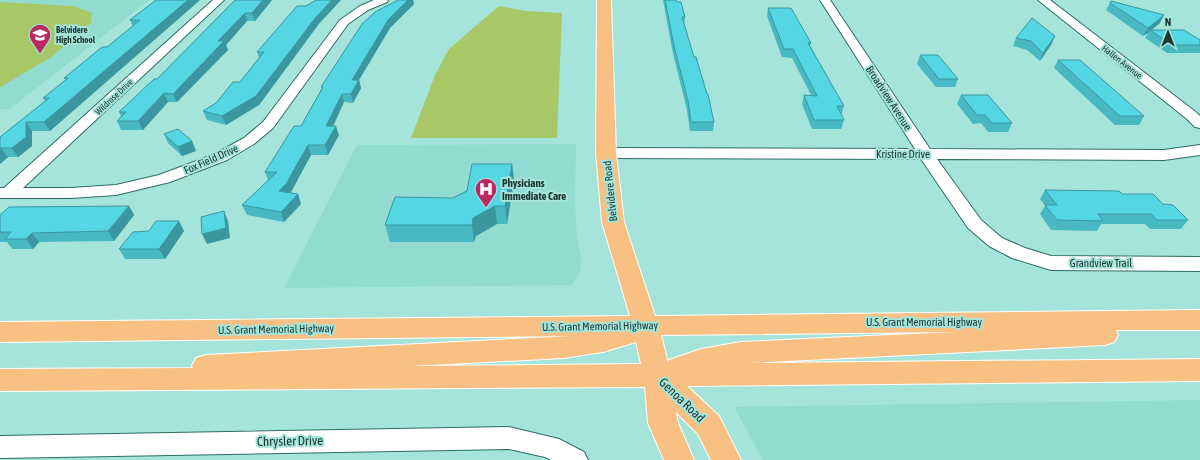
<svg xmlns="http://www.w3.org/2000/svg" width="1200" height="460" viewBox="0 0 1200 460" font-family="'Asap Condensed',sans-serif">
<style>
.built{fill:#91dbd0}
.green{fill:#a8c766}
.lines{fill:none;stroke-linecap:round;stroke-linejoin:round}
.minor-casing{stroke:#2e6c64;stroke-width:2}
.primary-casing{stroke:#fff;stroke-width:2}
.minor{fill:#fff;fill-rule:evenodd}
.primary{fill:#f8c183;fill-rule:evenodd}
.wall{fill:#48b9c3}
.shaded-wall{fill:#3b969f}
.building{fill:#54d7e3;stroke:#3b969f}
.labels{text-anchor:middle;dominant-baseline:central;stroke-width:4;stroke-linejoin:round;paint-order:stroke}
.far-poi-label{font-size:9px;font-weight:bold;fill:#1d3733;stroke:#a5e4da;text-anchor:start}
.far-street-label{font-size:9px;fill:#1d3733;stroke:#a5e4da}
.street-label{font-size:11px;fill:#1d3733;stroke:#a5e4da}
.poi-label{font-size:11px;font-weight:bold;fill:#1d3733;stroke:#a5e4da;text-anchor:start}
.near-street-label{font-size:13px;fill:#1d3733;stroke:#a5e4da}
</style>
<rect width="100%" height="100%" fill="#a5e4da"/>
<path class="built" d="M0,0H149L10,109H0Z
M576,144L575,201L577,238L581,259L580,272L572,285L284,288L357,145Z
M1200,400V460H763L734,407Z"/>
<path class="green" d="M0,2L73,6L92,13L91,23L50,58L0,87Z
M499,6L526,11L562,13L557,138H411L435,75L449,49Z"/>
<g class="lines">
<g class="minor-casing">
<path id="minor" d="M213,0H224L23,188H71L116,185L159,175L215,154L244,138L263,122L340,20L360,6L374,0H388L387,2L368,10L348,24L273,128L254,144L227,160L170,182L116,195L71,198H0V188H4Z
M820,0H830L930,149L1164,150L1200,145V155L1164,160L937,159L981,220L1002,238L1025,248L1051,256L1200,257V271L1051,270L1012,258L989,246L968,228L921,159L606,158L600,156L598,153L600,150L606,148L915,149Z
M1038,0H1050L1197,113L1200,116V128L1195,127L1187,119Z
M509,427L559,439L584,452L588,460H551L545,457L509,449L0,458V436Z"/>
</g>
<g class="primary-casing">
<path id="primary" d="M597,0H611L616,153L624,222L655,316L1200,310V330H1116L1118,335L1114,342L1105,345L749,363L1200,359V381L687,386L719,416L741,460H711L698,434L676,412L678,423L694,460H664L648,423L645,387L0,391V369L193,368L192,366L196,358L206,355L573,336L0,342V322L630,316L602,222L596,153ZM955,332L741,342L701,349L669,360L668,363L661,335ZM636,342L641,364L410,366L563,358L603,352Z"/>
</g>
<use href="#minor" class="minor"/>
<use href="#primary" class="primary"/>
</g>
<path class="wall" d="M156,0H200L50,131H32V146L18,157H8L0,164V137L45,101L43,98L66,81L64,78L107,47L133,26L130,20Z
M272,0L255,21H247L226,45L228,50L177,102H168L143,130H121L117,121L121,116L119,112L157,79L228,7Z
M398,0H413L414,4L390,28L359,80L361,88L353,103L344,102L333,126L339,135L328,155H311L290,193L298,194L301,204L284,222L247,215L242,205L268,180L265,172L301,126L322,88L321,87Z
M663,0H676L685,17L684,25L714,122L713,131H690L687,110L673,54Z
M1111,1L1160,23L1152,30L1200,40V53H1167L1145,38L1148,33L1143,36L1106,10Z
M768,8L811,43L810,46L844,106L841,115L844,120L841,129H812L802,104L804,95H811L792,58L782,57L767,16Z
M318,25L259,105L226,125L207,120L203,111L216,103L240,82L259,58L257,52Z
M1055,36L1051,45L1040,61L1027,50L1013,46L1016,38Z
M920,55L958,79L955,87H936L917,64Z
M1058,60L1144,116L1139,125H1115L1054,68Z
M961,95L1012,123L1008,132H988L981,123L973,124L957,104Z
M164,134L192,141L196,151L182,156L168,143Z
M512,164L514,181L507,224H497L476,236L474,242H390L385,225L453,198Z
M1045,190L1122,194L1163,204L1188,220L1181,229H1150L1145,224H1101L1097,231L1051,230L1040,214L1045,206L1040,199Z
M129,206L134,215L114,241L39,242L33,249H12L7,242H0V215Z
M184,231L165,259H125L119,249Z"/>
<path class="shaded-wall" d="M188,0H200L50,131L44,122Z
M263,0H272L255,21L252,13Z
M332,0H341L318,25L259,105L226,125L222,116Z
M408,0H413L414,4L390,28L359,80L361,88L353,103L351,94L352,80L388,20Z
M245,13L247,21L226,45L228,50L177,102L173,94L218,41Z
M1164,15L1160,23L1151,30H1150L1148,33L1143,36L1148,28Z
M1055,36L1051,45L1040,61L1043,53Z
M164,93L168,102L143,130L138,121Z
M342,94L344,102L329,135L326,126Z
M26,122L32,131V146L18,157L12,148Z
M336,126L339,135L328,155L325,145Z
M192,141L196,151L182,156L178,147Z
M308,145L311,155L290,194L279,191Z
M1,148L8,157L0,164V149Z
M512,164L514,181L507,224L505,206Z
M298,194L301,204L284,222L281,212Z
M129,206L134,215L114,241L108,231Z
M495,206L497,224L476,236L474,242L472,225L473,218Z
M224,211L228,221L230,238L207,244L202,234Z
M179,221L184,231L165,259L159,249Z
M32,233L39,242L33,249L26,239Z"/>
<path class="building" d="M156,0H188L44,122H26V137L12,148H1L0,149V137L49,98H43L68,78H64L102,47H107L140,20H130Z
M235,0H263L252,13H245L218,41H224L173,94L164,93L138,121H117L126,112H119L154,79H157Z
M316,0H332L316,17L256,96L222,116L203,111L216,103L233,82H240L264,52H257L297,6H306Z
M398,0H408L388,20L352,80H359L351,94H342L326,126H336L325,145H308L286,184L279,191L298,194L281,212L242,205L277,172H265L294,126H301L323,87H321L362,24L375,12Z
M665,0H676L677,2H681L685,17H682L694,57H696L707,94H708L714,122H691L688,101L674,46Z
M1111,1L1164,15L1148,28L1110,3Z
M768,8H791L811,43H808L844,106H837L844,120H814L804,95L817,96L793,49H784Z
M1032,18L1055,36L1043,53L1031,41L1016,38Z
M1150,30H1184L1200,40V45H1172Z
M920,55H938L958,79H939Z
M1058,60H1080L1144,116H1120Z
M961,95H988L1012,123H992L985,115H977Z
M178,129L192,141L178,147L164,134Z
M472,164H512L505,206H495L473,218L472,225H385L395,197L453,198L467,191Z
M1045,190L1119,191L1122,194H1153L1163,204L1173,205L1188,220H1157L1151,214H1098L1103,221L1057,220L1045,205H1057Z
M129,206L108,231L32,233L26,239H5L11,232H0V215L9,207Z
M224,211L226,228L202,234L201,217Z
M156,221H179L159,249H119L133,232L149,231Z"/>
<defs>
<g id="school-pin" transform="scale(1.15)"><path d="M0 17L-7.5 6A9.5 9.5 0 1 1 7.5 6Z" fill="#b82b60" stroke="#a5e4da"/><path d="M0-5L7-2L0 1L-7-2ZM-4 1L0 2.5L4 1V4Q0 6-4 4Z" fill="#fff"/></g>
<g id="hospital-pin" transform="scale(1.15)"><path d="M0 17L-7.5 6A9.5 9.5 0 1 1 7.5 6Z" fill="#b82b60" stroke="#a5e4da"/><path d="M-5-5h3v3.5h4V-5h3V5h-3V1.5h-4V5h-3Z" fill="#fff"/></g>
</defs>
<g fill-rule="evenodd">
<use href="#school-pin" x="40" y="35"/>
<use href="#hospital-pin" x="486" y="189"/>
</g>
<g class="labels">
<g class="far-poi-label">
<text x="56" y="30">Belvidere<tspan x="56" dy="10">High School</tspan></text>
</g>
<g class="far-street-label">
<text transform="translate(1122 62) rotate(38)">Hallen Avenue</text>
<text transform="translate(114 97) rotate(-43)">Wildrose Drive</text>
</g>
<g class="street-label">
<text transform="translate(889 98) rotate(57)">Broadview Avenue</text>
<text x="903" y="154">Kristine Drive</text>
<text transform="translate(211 159) rotate(-24)">Fox Field Drive</text>
<text transform="translate(610 191) rotate(-96)">Belvidere Road</text>
<text x="1101" y="263">Grandview Trail</text>
<text x="924" y="322">U.S. Grant Memorial Highway</text>
<text transform="translate(600 326) rotate(-1)">U.S. Grant Memorial Highway</text>
<text transform="translate(276 329) rotate(-1)">U.S. Grant Memorial Highway</text>
</g>
<g class="poi-label">
<text x="502" y="183">Physicians<tspan x="502" dy="13">Immediate Care</tspan></text>
</g>
<g class="near-street-label">
<text transform="translate(682 400) rotate(44)">Genoa Road</text>
<text transform="translate(290 441) rotate(-1)">Chrysler Drive</text>
</g>
</g>
<g transform="translate(1168 32)" stroke="#a5e4da" stroke-width="3" paint-order="stroke">
<path d="M0-3L7 15L0 10L-7 15Z" fill="#1d3733"/>
<text y="-6" font-size="11" font-weight="bold" text-anchor="middle" fill="#1d3733">N</text>
</g>
</svg>
